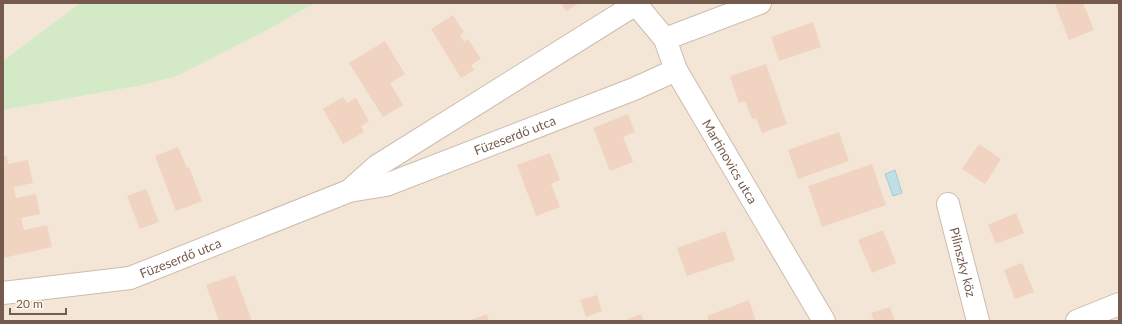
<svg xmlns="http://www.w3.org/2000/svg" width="1122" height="324" viewBox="0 0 1122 324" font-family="Lato,sans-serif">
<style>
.residential{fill:#f3e6d6}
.green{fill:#d4e9c6}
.water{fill:#bddfe5;stroke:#a3ced6}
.building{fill:#f0d3c0}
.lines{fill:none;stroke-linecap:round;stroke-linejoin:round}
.minor-casing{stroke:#cdbcae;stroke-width:24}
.minor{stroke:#fff;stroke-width:22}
.labels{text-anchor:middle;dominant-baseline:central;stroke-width:3;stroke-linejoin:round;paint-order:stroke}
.street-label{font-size:13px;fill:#755b4d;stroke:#fef8ee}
</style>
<rect width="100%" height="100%" fill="#fcf4e8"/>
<path class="residential" d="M3,3H80L3,61Z
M315,3H1119V321H3V110L138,86L175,77L262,33Z"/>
<path class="green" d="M80,3H315L262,33L175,77L138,86L3,110V61Z"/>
<path class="water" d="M895,170L902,193L893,196L885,174Z"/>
<path class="building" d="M561,3H580L566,11Z
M1055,3H1083L1094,30L1069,40Z
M453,15L464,32L460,35L464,42L468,39L481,59L471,65L474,70L461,78L431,29Z
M813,22L821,47L779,61L771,37Z
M385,41L405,74L390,83L403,105L383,117L349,63Z
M766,64L787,124L762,133L756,118L752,119L745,101L739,103L730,76Z
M343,97L347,103L356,98L369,121L361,126L364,132L343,144L323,109Z
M628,114L635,132L623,137L633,162L610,171L593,128Z
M839,132L849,161L798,179L788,150Z
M979,144L1001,159L985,184L962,169Z
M178,147L187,168L189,167L202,201L176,211L155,156Z
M550,153L560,180L551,184L560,207L536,216L517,165Z
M7,156L8,164L28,160L33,183L14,187L16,198L36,194L40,214L21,218L24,230L47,225L52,247L3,258V157Z
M872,164L886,205L822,227L808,186Z
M146,189L159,222L140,229L127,196Z
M1016,213L1024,233L996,244L988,225Z
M883,230L896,263L872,273L858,240Z
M725,231L735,260L687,276L677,248Z
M1022,263L1034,292L1015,299L1004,270Z
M235,275L252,321H219L206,285Z
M597,295L602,311L586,317L580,300Z
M749,300L756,321H709L707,316Z
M890,307L895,321H874L871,313Z
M487,314L489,321H468Z
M641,314L644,321H623Z"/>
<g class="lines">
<g class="minor-casing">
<g id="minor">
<path id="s1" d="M635,3L665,39L676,70L824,321"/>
<path d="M665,39L760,3"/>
<path d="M349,191L377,166L636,4"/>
<path id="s2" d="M948,204L978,321"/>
<path id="s3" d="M3,293L130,278L349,191L386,185L634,89L676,70"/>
<path d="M1077,321L1119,304"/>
</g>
</g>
<use href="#minor" class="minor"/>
</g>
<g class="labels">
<g class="street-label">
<text stroke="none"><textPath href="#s3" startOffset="539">Füzeserdő utca</textPath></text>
<text stroke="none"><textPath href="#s1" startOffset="186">Martinovics utca</textPath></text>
<text stroke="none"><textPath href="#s3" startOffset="182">Füzeserdő utca</textPath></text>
<text stroke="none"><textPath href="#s2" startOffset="60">Pilinszky köz</textPath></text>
</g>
</g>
<rect width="1122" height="324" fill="none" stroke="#755b4d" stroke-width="8"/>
<path d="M10 308v6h56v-6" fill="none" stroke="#755b4d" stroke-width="2"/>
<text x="16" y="308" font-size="12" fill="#755b4d" stroke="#fef8ee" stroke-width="3" paint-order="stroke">20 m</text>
</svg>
